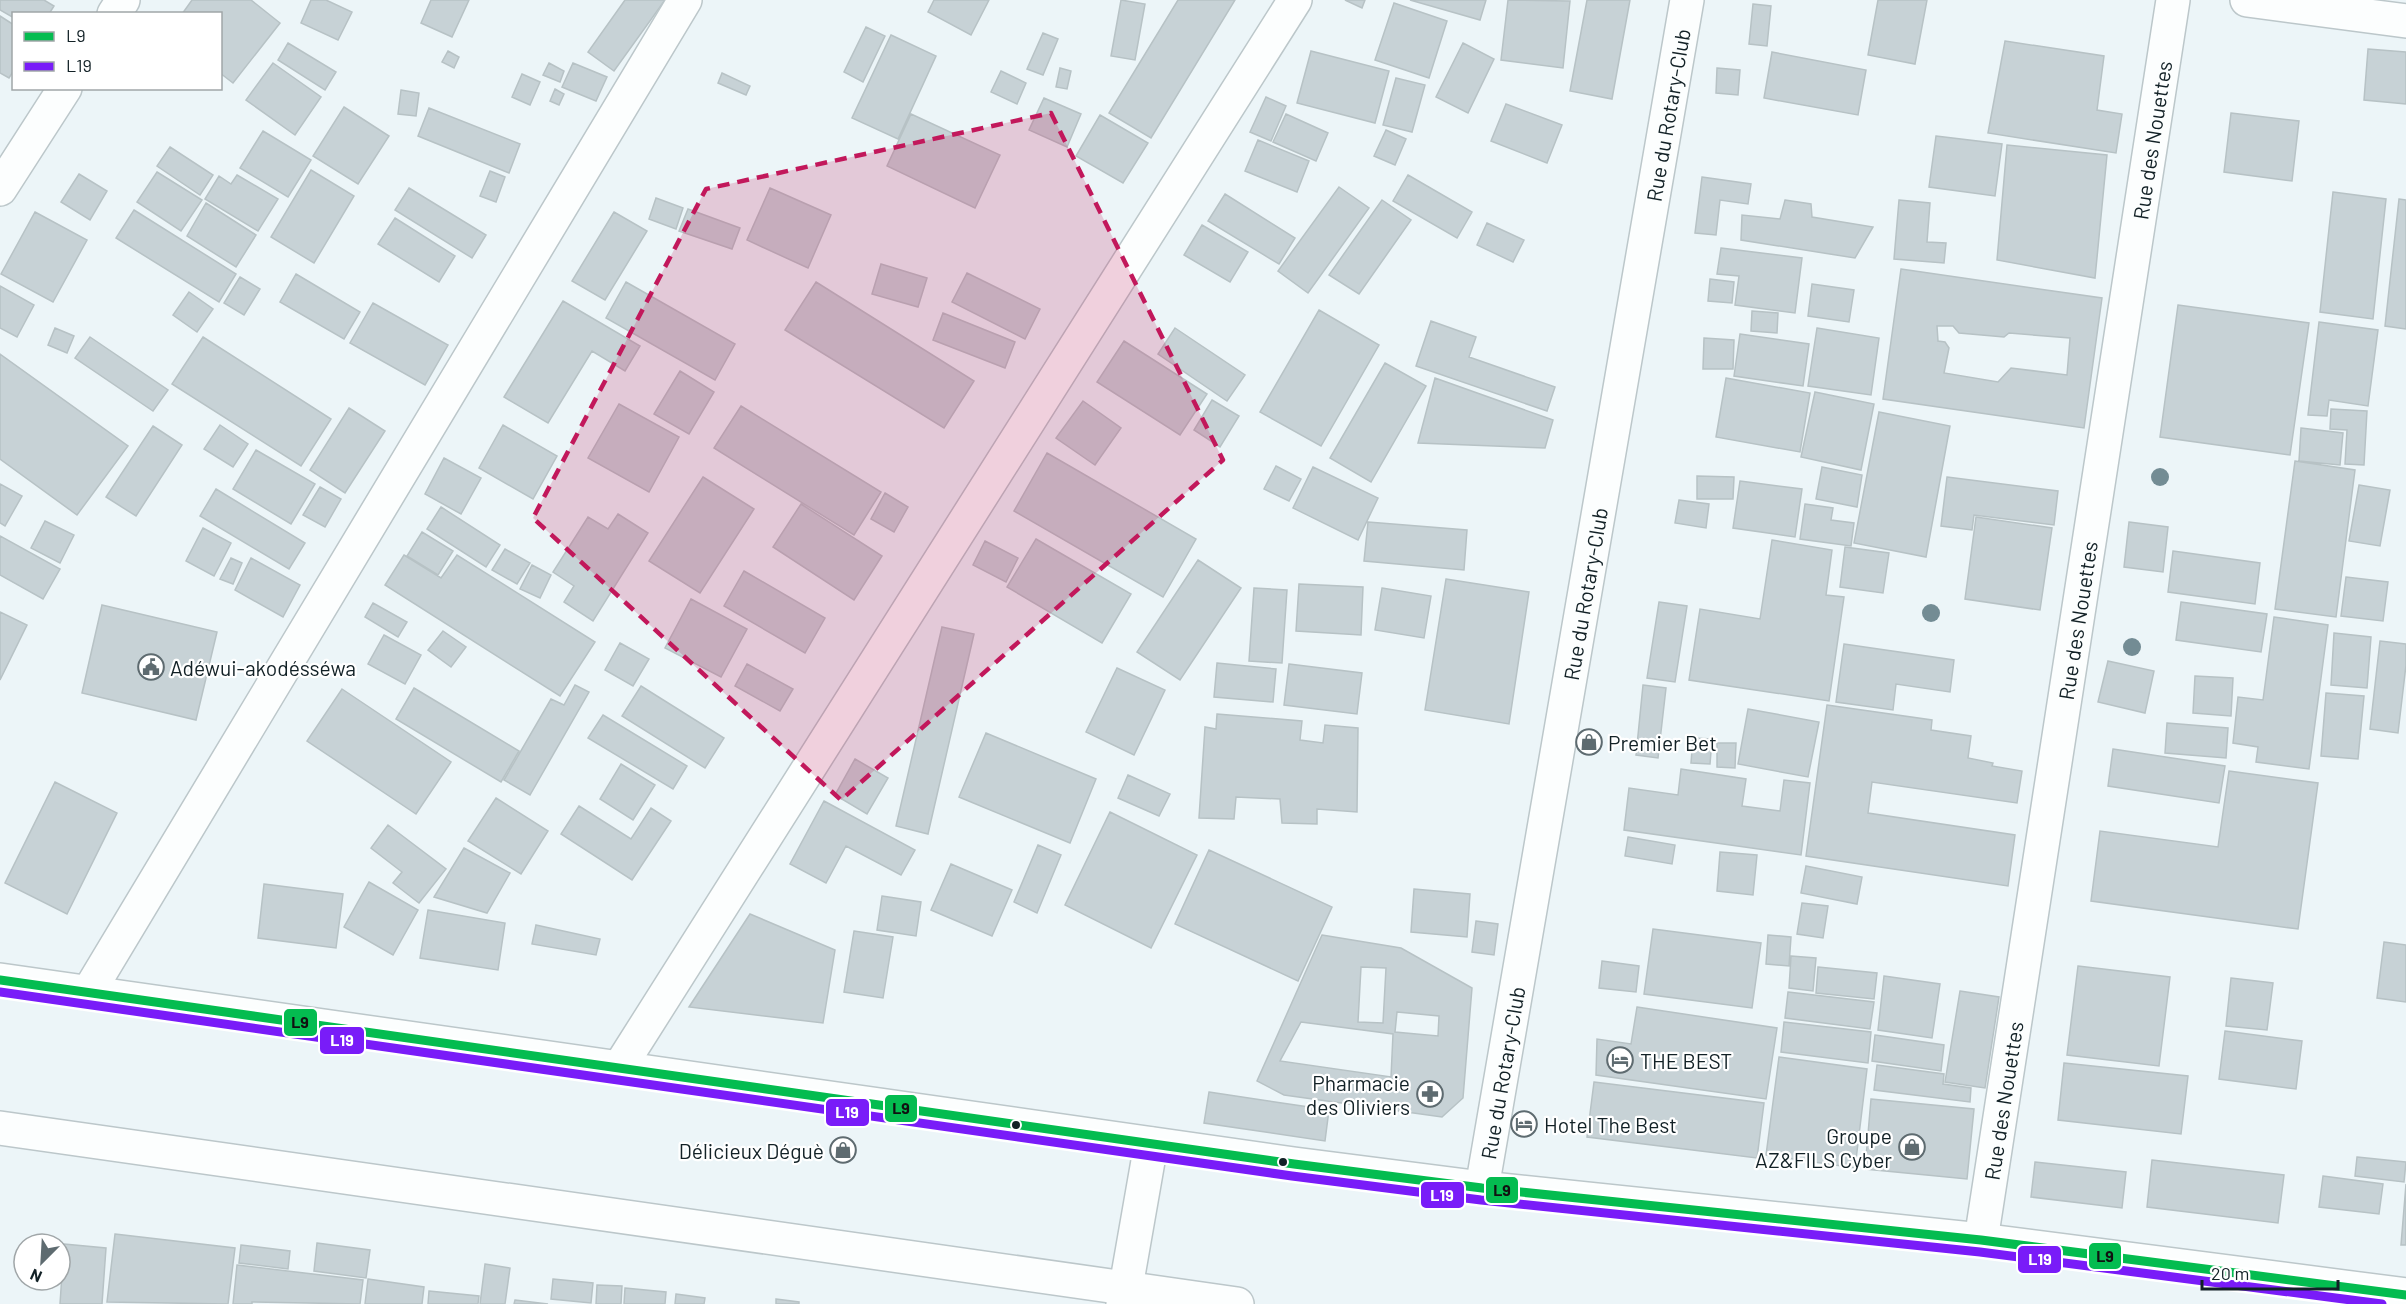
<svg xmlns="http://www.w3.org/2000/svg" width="2406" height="1304" viewBox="0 0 2406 1304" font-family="Barlow,sans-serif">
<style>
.building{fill:#c7d2d6;stroke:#b7c2c5;stroke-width:1.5;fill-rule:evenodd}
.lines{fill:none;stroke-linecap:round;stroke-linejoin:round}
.minor-casing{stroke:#bcc7ca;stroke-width:36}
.tertiary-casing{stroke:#bcc7ca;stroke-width:36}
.minor{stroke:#fcfefe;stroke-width:33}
.tertiary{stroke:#fcfefe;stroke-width:33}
.bus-1-casing{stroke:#fff;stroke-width:14}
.bus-2-casing{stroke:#fff;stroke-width:14}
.bus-1{stroke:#04bc50;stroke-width:9}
.bus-2{stroke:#791cf8;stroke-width:9}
.tree{fill:#738c94}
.marked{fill:#c2185b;fill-opacity:0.2;stroke:#c2185b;stroke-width:4.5;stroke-dasharray:12 8;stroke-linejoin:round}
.bus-dot{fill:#122126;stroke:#fff;stroke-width:2}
.labels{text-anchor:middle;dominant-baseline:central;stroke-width:4.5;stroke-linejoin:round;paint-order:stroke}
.street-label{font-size:21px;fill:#122126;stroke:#fff}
.poi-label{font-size:21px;fill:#122126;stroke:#fff;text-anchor:start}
.line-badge{stroke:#fff;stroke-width:2}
.badge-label{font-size:16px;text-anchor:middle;font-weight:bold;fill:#fff}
.pale-badge-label{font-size:16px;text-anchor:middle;font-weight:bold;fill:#111}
</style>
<rect width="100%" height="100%" fill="#ecf5f8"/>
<path class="building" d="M0,0H44L54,6L49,14H14V18L0,10Z
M192,0H251L280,23L233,83L220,73V14H182Z
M311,0H326L352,12L338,40L301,23Z
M431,0H469L452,37L421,23Z
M625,0H665L614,71L588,52Z
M934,0H989L971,35L928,12Z
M1121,0L1145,4L1135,60L1111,56Z
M1178,0H1235L1151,138L1109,113Z
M1345,0H1365L1362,8Z
M1410,0H1486L1480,20Z
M1508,0L1570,1L1563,68L1501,60Z
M1587,0H1630L1612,99L1570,91Z
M1878,0H1927L1915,64L1868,55Z
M1394,3L1447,21L1429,78L1375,60Z
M1753,4L1771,6L1767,46L1749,44Z
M0,16L14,25V70L9,78L0,73Z
M866,27L885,36L863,82L844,72Z
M1043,33L1058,39L1043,75L1027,69Z
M891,35L936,56L898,139L852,118Z
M2005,41L2104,56L2097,110L2122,114L2116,153L1988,133Z
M288,43L336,72L325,90L278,60Z
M1463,43L1494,59L1468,113L1436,97Z
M2368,49L2406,52V104L2364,100Z
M448,51L459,57L454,68L442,62Z
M1311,51L1389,71L1375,123L1297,103Z
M1772,52L1866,70L1858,115L1764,98Z
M273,63L321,97L295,135L246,100Z
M549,63L564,71L560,82L543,75Z
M573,63L607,77L596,101L562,87Z
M1060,68L1071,71L1067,89L1056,87Z
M1717,68L1740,70L1738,95L1716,93Z
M1001,71L1026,83L1017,104L991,92Z
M722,73L750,86L746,95L718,83Z
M522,74L540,82L530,105L512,97Z
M1396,78L1425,85L1412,132L1383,125Z
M555,89L564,94L559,105L550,101Z
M401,90L419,93L416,116L398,114Z
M1266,97L1286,106L1271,141L1250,132Z
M1044,98L1081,114L1067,147L1029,130Z
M1506,104L1562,125L1547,163L1491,141Z
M344,107L389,136L358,184L313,156Z
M429,108L520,144L509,173L418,136Z
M2231,113L2299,121L2292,181L2224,172Z
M911,114L1000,155L975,208L887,166Z
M1286,114L1328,133L1316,161L1273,142Z
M1100,115L1148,143L1123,183L1076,156Z
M1386,130L1406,139L1395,165L1374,156Z
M263,131L311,160L288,197L240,168Z
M1936,136L2002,144L1995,196L1929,187Z
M1258,140L1309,161L1297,192L1245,171Z
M2007,145L2107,155L2095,278L1997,260Z
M170,147L213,175L200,195L157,166Z
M311,170L354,196L314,263L271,237Z
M490,171L505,177L496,202L480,196Z
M157,172L202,200L181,231L137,202Z
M79,174L107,191L90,220L61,202Z
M237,175L278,199L258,231L205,199L219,176L231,184Z
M1408,175L1472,212L1457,238L1393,201Z
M1702,177L1751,184L1748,204L1720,200L1716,235L1695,233Z
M1339,187L1369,208L1308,293L1278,271Z
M409,188L486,235L472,258L395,210Z
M770,188L831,215L808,268L747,240Z
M2333,192L2386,199L2373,319L2320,312Z
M1225,194L1295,238L1279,264L1208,221Z
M656,198L683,208L676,229L649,219Z
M2399,199L2406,200V329L2385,326Z
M1382,200L1411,220L1359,294L1329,275Z
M1785,200L1811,204L1812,217L1873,227L1855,258L1741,240L1742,215L1780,219Z
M1899,200L1930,203L1927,242L1946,243L1944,263L1894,259Z
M206,203L256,235L236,267L187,236Z
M688,209L740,228L732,249L679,231Z
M134,210L236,274L219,302L116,238Z
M35,212L87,240L53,302L1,274Z
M614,212L647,231L605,300L572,281Z
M395,218L455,256L439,282L378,244Z
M1487,223L1524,240L1513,262L1477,245Z
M1202,225L1248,252L1230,282L1184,255Z
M1721,248L1802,258L1795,313L1735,305L1739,276L1717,274Z
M881,264L927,278L918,307L872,294Z
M1901,269L2102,298L2084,428L1883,399ZM1937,326H1953L1959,333L2004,337L2009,333L2070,338L2067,375L2011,368L1998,382L1944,373L1949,348L1945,342L1938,341Z
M967,273L1040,309L1025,339L952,302Z
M296,274L360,312L344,339L280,302Z
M240,277L260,289L244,315L224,303Z
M1710,279L1734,282L1732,303L1708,301Z
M626,282L735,344L715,380L606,318Z
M816,282L974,381L944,428L785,330Z
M1812,284L1854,290L1849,322L1808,316Z
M0,286L34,305L17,337L0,328Z
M189,292L213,309L197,332L173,315Z
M563,301L640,346L625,371L592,351L548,423L504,397Z
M373,303L448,345L425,385L350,343Z
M2178,305L2309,323L2290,455L2160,437Z
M1319,310L1379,345L1321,446L1260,412Z
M1752,311L1778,313L1777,333L1751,331Z
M943,313L1015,342L1005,368L933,340Z
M1431,321L1476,337L1469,357L1555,387L1547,411L1416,366Z
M2319,322L2378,330L2368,406L2329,400L2327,416L2308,415Z
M55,328L74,336L67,353L48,345Z
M1175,328L1245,375L1227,401L1158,354Z
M1817,328L1879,338L1871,395L1808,386Z
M1740,334L1809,344L1803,386L1734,376Z
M90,337L168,390L153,411L75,358Z
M203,337L331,419L301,466L172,384Z
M1704,338L1734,340L1733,369H1703Z
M1124,341L1207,394L1180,435L1097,382Z
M0,354L128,446L77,515L0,459Z
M1385,363L1426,386L1371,482L1330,458Z
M680,371L714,392L689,434L654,414Z
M1435,378L1553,420L1545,448L1418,443Z
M1726,378L1810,393L1800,452L1716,437Z
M1815,392L1874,404L1861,470L1801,457Z
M1212,400L1239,416L1220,447L1194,430Z
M1083,401L1121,428L1095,465L1056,438Z
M619,404L679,437L649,492L588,458Z
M741,406L881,492L854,535L714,448Z
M349,408L385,431L345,493L310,470Z
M2331,409L2367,411L2364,465L2345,464L2347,430L2330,429Z
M1879,412L1950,426L1926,557L1854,543Z
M220,425L248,444L233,467L204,449Z
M503,425L557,456L533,499L479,468Z
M153,426L182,445L136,516L106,497Z
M2301,428L2343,433L2340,465L2299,461Z
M256,450L315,484L291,524L233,489Z
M1047,453L1196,539L1163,597L1014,511Z
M444,458L481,478L461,514L425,494Z
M2295,461L2355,470L2336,617L2275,609Z
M1276,466L1301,479L1289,501L1264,489Z
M1313,467L1378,498L1358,540L1293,508Z
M1822,467L1862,475L1857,507L1816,499Z
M1697,476L1734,477L1733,499H1697Z
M703,477L754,509L700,593L649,561Z
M1947,477L2058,491L2054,525L1974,515L1972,530L1941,526Z
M1740,481L1802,489L1795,537L1733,528Z
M0,484L22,496L5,526L0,523Z
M2359,485L2390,490L2380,546L2349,541Z
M320,487L341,499L325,527L303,515Z
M216,489L305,543L289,569L200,516Z
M885,493L908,507L894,532L871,519Z
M1679,500L1709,504L1706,528L1675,523Z
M801,504L882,556L854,600L773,547Z
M1805,504L1833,508L1831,520L1854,523L1851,546L1800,539Z
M441,507L500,545L486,567L427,529Z
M618,514L648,533L593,621L564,602L574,586L553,572L588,517L608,529Z
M1976,517L2052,528L2040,610L1965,599Z
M45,521L74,535L60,563L31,548Z
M1368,522L1467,530L1464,570L1364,561Z
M2129,522L2168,527L2163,572L2124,567Z
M203,528L231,543L214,576L186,561Z
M422,532L453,551L438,575L407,556Z
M0,536L60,569L43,599L0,575Z
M1036,539L1131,594L1102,643L1007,587Z
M1772,540L1832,550L1826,595L1844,597L1829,701L1689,680L1700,609L1760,619Z
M985,541L1018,558L1006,582L973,565Z
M1845,547L1889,553L1883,593L1840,587Z
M505,549L530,563L517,584L492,570Z
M2173,551L2260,563L2255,604L2168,592Z
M404,555L441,578L457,555L595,642L560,696L385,585Z
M231,558L242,563L233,584L220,579Z
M251,558L300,585L283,617L235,590Z
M1198,560L1241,588L1180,680L1137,652Z
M532,565L551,575L540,598L520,589Z
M744,571L825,618L805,653L724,606Z
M2346,577L2388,582L2383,621L2341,616Z
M1446,579L1529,592L1509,724L1425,710Z
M1299,584L1363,587L1361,635L1296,631Z
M1254,588L1287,590L1282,663L1249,661Z
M1382,588L1431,596L1424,638L1375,630Z
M691,599L747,629L721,677L665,648Z
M1659,602L1687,606L1675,682L1647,678Z
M2181,602L2267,614L2261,652L2176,640Z
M373,603L407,622L398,637L365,617Z
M102,605L217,632L196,720L82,693Z
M0,612L27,625L0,680Z
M2274,617L2328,625L2309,769L2256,762L2258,747L2233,743L2238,697L2263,700Z
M942,627L974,634L928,834L896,826Z
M443,631L466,647L451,667L428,650Z
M2334,633L2371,637L2367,688L2331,685Z
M384,635L421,655L405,684L368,664Z
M2380,641L2406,644V665L2398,733L2370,729Z
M620,643L649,659L633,686L605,670Z
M1844,644L1954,660L1950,692L1896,684L1893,710L1836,702Z
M2108,661L2154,671L2145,713L2098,702Z
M1217,663L1276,669L1273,702L1214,697Z
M747,664L793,689L780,711L735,686Z
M1289,664L1362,673L1357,714L1284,705Z
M1117,668L1165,690L1134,755L1086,732Z
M2195,676L2233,678L2231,716L2193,713Z
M575,685L589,692L530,795L504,780L551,699L564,705Z
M1643,685L1666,688L1658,758L1636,755Z
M641,686L724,738L705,768L622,716Z
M414,688L519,751L501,782L396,719Z
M342,689L451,762L416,814L307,741Z
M2326,693L2364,696L2358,759L2321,756Z
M1827,705L1932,720L1931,730L1971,736L1968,758L1993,763L1992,766L2022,771L2017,803L1872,782L1868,813L2015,835L2008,886L1806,856Z
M1748,709L1819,722L1808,777L1738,764Z
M1217,714L1302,721L1300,740L1323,743L1325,725L1358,728L1357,812L1317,809V824L1282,823L1280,799L1236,797L1234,819L1199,818L1205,727L1216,729Z
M603,715L687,766L673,789L588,738Z
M2167,723L2228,728L2226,758L2165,753Z
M986,733L1096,779L1070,843L959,797Z
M1693,738L1712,739L1710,764L1691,763Z
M1717,743H1736L1735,768L1717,767Z
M2113,749L2225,766L2219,803L2108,786Z
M855,759L888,778L867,814L835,795Z
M621,764L655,785L633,820L600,799Z
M1681,769L1746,779L1742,806L1780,811L1784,780L1810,783L1801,855L1624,830L1629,788L1678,795Z
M2229,771L2318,783L2298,929L2091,901L2100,831L2218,847Z
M1128,775L1170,794L1159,816L1118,798Z
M55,782L117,813L67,914L5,883Z
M496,798L548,831L521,874L468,841Z
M824,801L915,850L901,875L846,846L826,883L790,864Z
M579,806L631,839L651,808L671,821L632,880L561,834Z
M1110,812L1197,855L1151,948L1065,905Z
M388,825L446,869L419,903L393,883L402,872L371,848Z
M1628,837L1675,845L1672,864L1625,856Z
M1038,845L1061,855L1037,913L1014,902Z
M464,848L510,873L487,913L434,897Z
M1209,850L1332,907L1298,981L1175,924Z
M1720,852L1757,855L1753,895L1717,891Z
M951,864L1012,890L992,936L931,910Z
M1806,866L1862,877L1857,904L1801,893Z
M369,882L418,910L393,955L344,927Z
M264,884L343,894L336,948L258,938Z
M1414,889L1470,894L1467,937L1411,932Z
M882,896L921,902L916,936L877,930Z
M1802,903L1828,906L1823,938L1797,934Z
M428,910L505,923L498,970L420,958Z
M750,914L835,950L823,1023L689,1007Z
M1476,921L1498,924L1494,955L1472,952Z
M536,925L600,939L596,955L532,944Z
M1653,929L1761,943L1752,1008L1644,994Z
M854,931L893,937L883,998L844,992Z
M1322,935L1401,948L1472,988L1463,1098L1442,1117L1284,1095L1257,1081ZM1361,967L1386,968L1383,1023L1358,1022ZM1397,1012L1439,1016L1438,1036L1395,1032ZM1301,1022L1393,1034L1391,1077L1280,1061Z
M1768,935L1791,937L1789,966L1766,964Z
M2384,942L2406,945V1002L2377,998Z
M1791,956L1816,958L1813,991L1789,988Z
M1602,961L1639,966L1636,992L1599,988Z
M2078,966L2170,977L2159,1066L2067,1055Z
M1818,967L1877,973L1874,999L1816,993Z
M1884,976L1940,984L1932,1038L1878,1030Z
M2231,978L2273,983L2267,1030L2226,1026Z
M1960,991L1999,997L1985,1088L1945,1082Z
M1788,992L1874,1002L1870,1029L1785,1018Z
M1637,1007L1777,1028L1766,1099L1596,1075L1597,1039L1631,1044Z
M1784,1022L1871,1032L1868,1063L1781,1052Z
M2225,1031L2302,1041L2296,1089L2219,1079Z
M1875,1035L1944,1045L1941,1071L1872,1061Z
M1779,1057L1867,1069L1855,1168L1766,1155Z
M2064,1063L2188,1076L2181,1134L2058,1120Z
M1877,1065L1944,1074L1943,1084L1971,1088L1970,1102L1874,1090Z
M1594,1082L1764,1103L1757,1158L1587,1137Z
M1209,1092L1329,1110L1325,1141L1204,1123Z
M1871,1099L1974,1109L1967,1179L1865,1169Z
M2357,1157L2406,1162L2404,1182L2355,1176Z
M2152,1160L2284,1175L2278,1223L2147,1207Z
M2035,1162L2126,1172L2122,1208L2031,1197Z
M2323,1176L2383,1184L2379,1214L2319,1207Z
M2406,1184V1245H2401Z
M115,1234L235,1248L228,1304L107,1302Z
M317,1243L370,1250L366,1278L314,1271Z
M64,1244L106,1248L102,1304H60Z
M241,1245L290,1251L288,1269L239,1263Z
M485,1264L510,1268L505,1304H480Z
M237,1265L363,1280L360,1304L252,1302V1304H233Z
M368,1279L424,1287L422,1304H365Z
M553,1279L593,1283L591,1303L551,1299Z
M597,1285L622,1286L621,1304H596Z
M625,1288L666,1292L665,1304H624Z
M429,1291L479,1296L478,1304H428Z
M676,1294L705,1298L704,1304H675Z
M776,1299L799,1302V1304H776Z
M515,1300L548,1304H514Z"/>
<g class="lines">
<g class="minor-casing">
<g id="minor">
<path d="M2247,0L2406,21"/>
<path d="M114,14L123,0"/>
<path d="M0,189L65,88"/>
<path d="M88,993L685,0"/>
<path d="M619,1068L1295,0"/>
<path d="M0,1128L1237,1304"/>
<path id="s1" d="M1482,1188L1687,0"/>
<path id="s2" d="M1981,1240L2173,0"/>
<path d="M1123,1304L1151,1144"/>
</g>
</g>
<g class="tertiary-casing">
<path id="tertiary" d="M0,980L1294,1164L1482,1188L1981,1240L2406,1295"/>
</g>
<use href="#minor" class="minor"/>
<use href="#tertiary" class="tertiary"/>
<g class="bus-1-casing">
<path id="bus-1" d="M0,980L1294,1164L1482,1188L1981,1240L2406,1295"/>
</g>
<g class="bus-2-casing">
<path id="bus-2" d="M0,992L1292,1176L1481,1200L1980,1252L2382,1304"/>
</g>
<use href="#bus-1" class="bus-1"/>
<use href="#bus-2" class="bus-2"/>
</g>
<g class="tree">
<circle cx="2160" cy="477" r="9"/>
<circle cx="1931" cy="613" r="9"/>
<circle cx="2132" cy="647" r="9"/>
</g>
<path class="marked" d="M1051,113L1223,460L841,800L533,518L706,189Z"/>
<defs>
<g id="civic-ring" transform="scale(1.35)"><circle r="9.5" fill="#fff" stroke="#5e6b70" stroke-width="1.5"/><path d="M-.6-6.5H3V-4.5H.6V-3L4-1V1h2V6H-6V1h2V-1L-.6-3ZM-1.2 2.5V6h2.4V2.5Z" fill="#5e6b70"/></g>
<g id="shop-ring" transform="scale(1.35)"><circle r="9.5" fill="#fff" stroke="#5e6b70" stroke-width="1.5"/><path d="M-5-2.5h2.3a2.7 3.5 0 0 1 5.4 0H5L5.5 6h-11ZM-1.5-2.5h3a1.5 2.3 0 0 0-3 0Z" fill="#5e6b70"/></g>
<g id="hotel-ring" transform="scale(1.35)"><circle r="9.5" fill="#fff" stroke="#5e6b70" stroke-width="1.5"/><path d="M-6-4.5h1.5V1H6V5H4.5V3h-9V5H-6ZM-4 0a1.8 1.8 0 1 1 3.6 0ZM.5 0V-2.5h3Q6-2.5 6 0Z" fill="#5e6b70"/></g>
<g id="pharmacy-ring" transform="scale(1.35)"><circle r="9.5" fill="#fff" stroke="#5e6b70" stroke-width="1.5"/><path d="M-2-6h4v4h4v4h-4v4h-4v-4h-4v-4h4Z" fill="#5e6b70"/></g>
</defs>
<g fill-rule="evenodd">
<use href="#civic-ring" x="151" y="667"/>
<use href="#shop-ring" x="1589" y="742"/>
<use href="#hotel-ring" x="1620" y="1060"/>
<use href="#pharmacy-ring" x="1430" y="1094"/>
<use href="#hotel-ring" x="1524" y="1124"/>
<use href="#shop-ring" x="1912" y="1147"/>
<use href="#shop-ring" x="843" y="1150"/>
</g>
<g class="bus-dot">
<circle cx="1016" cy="1125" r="5"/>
<circle cx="1283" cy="1162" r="5"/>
</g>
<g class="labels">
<g class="street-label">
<text stroke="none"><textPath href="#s1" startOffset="1089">Rue du Rotary-Club</textPath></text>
<text stroke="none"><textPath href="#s2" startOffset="1113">Rue des Nouettes</textPath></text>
<text stroke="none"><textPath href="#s1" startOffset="603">Rue du Rotary-Club</textPath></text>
<text stroke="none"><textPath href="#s2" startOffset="627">Rue des Nouettes</textPath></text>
<text stroke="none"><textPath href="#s1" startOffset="117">Rue du Rotary-Club</textPath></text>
<text stroke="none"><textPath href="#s2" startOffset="141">Rue des Nouettes</textPath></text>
</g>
<g class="poi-label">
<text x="170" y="667">Adéwui-akodésséwa</text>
<text x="1608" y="742">Premier Bet</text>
<text x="1640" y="1060">THE BEST</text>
<text x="1410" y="1082" text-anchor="end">Pharmacie<tspan x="1410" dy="24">des Oliviers</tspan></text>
<text x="1544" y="1124">Hotel The Best</text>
<text x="1892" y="1135" text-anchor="end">Groupe<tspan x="1892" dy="24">AZ&amp;FILS Cyber</tspan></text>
<text x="824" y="1150" text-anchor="end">Délicieux Déguè</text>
</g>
</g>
<g class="line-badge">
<rect x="283" y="1008" width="35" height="29" rx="6" fill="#04bc50"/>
<rect x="319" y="1026" width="46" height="29" rx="6" fill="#791cf8"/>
<rect x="884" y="1094" width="34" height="29" rx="6" fill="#04bc50"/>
<rect x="825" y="1098" width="45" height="29" rx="6" fill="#791cf8"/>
<rect x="1485" y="1176" width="34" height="28" rx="6" fill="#04bc50"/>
<rect x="1420" y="1181" width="45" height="28" rx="6" fill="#791cf8"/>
<rect x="2088" y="1242" width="34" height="28" rx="6" fill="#04bc50"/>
<rect x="2017" y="1245" width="45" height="29" rx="6" fill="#791cf8"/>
</g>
<g class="badge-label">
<text x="342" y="1046">L19</text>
<text x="847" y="1118">L19</text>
<text x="1442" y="1201">L19</text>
<text x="2040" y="1265">L19</text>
</g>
<g class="pale-badge-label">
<text x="300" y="1028">L9</text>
<text x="901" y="1114">L9</text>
<text x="1502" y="1196">L9</text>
<text x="2105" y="1262">L9</text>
</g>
<rect x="12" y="12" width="210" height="78" fill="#ffffff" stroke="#a0a6a8" stroke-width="1.5"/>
<rect x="24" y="32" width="30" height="9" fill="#04bc50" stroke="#a0a6a8" stroke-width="1.5"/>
<text x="66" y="42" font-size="18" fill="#122126">L9</text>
<rect x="24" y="62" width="30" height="9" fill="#791cf8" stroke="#a0a6a8" stroke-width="1.5"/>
<text x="66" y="72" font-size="18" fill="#122126">L19</text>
<g transform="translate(42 1262) rotate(204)"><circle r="28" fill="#ffffff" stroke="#a0a6a8" stroke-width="1.5"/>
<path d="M0-4.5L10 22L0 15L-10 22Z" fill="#5e6b70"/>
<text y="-9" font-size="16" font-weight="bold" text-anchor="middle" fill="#122126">N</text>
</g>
<path d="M2202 1280v9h136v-9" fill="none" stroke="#122126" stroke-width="3"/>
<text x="2211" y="1280" font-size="18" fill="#122126" stroke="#ffffff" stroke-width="4.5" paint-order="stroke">20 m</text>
</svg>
